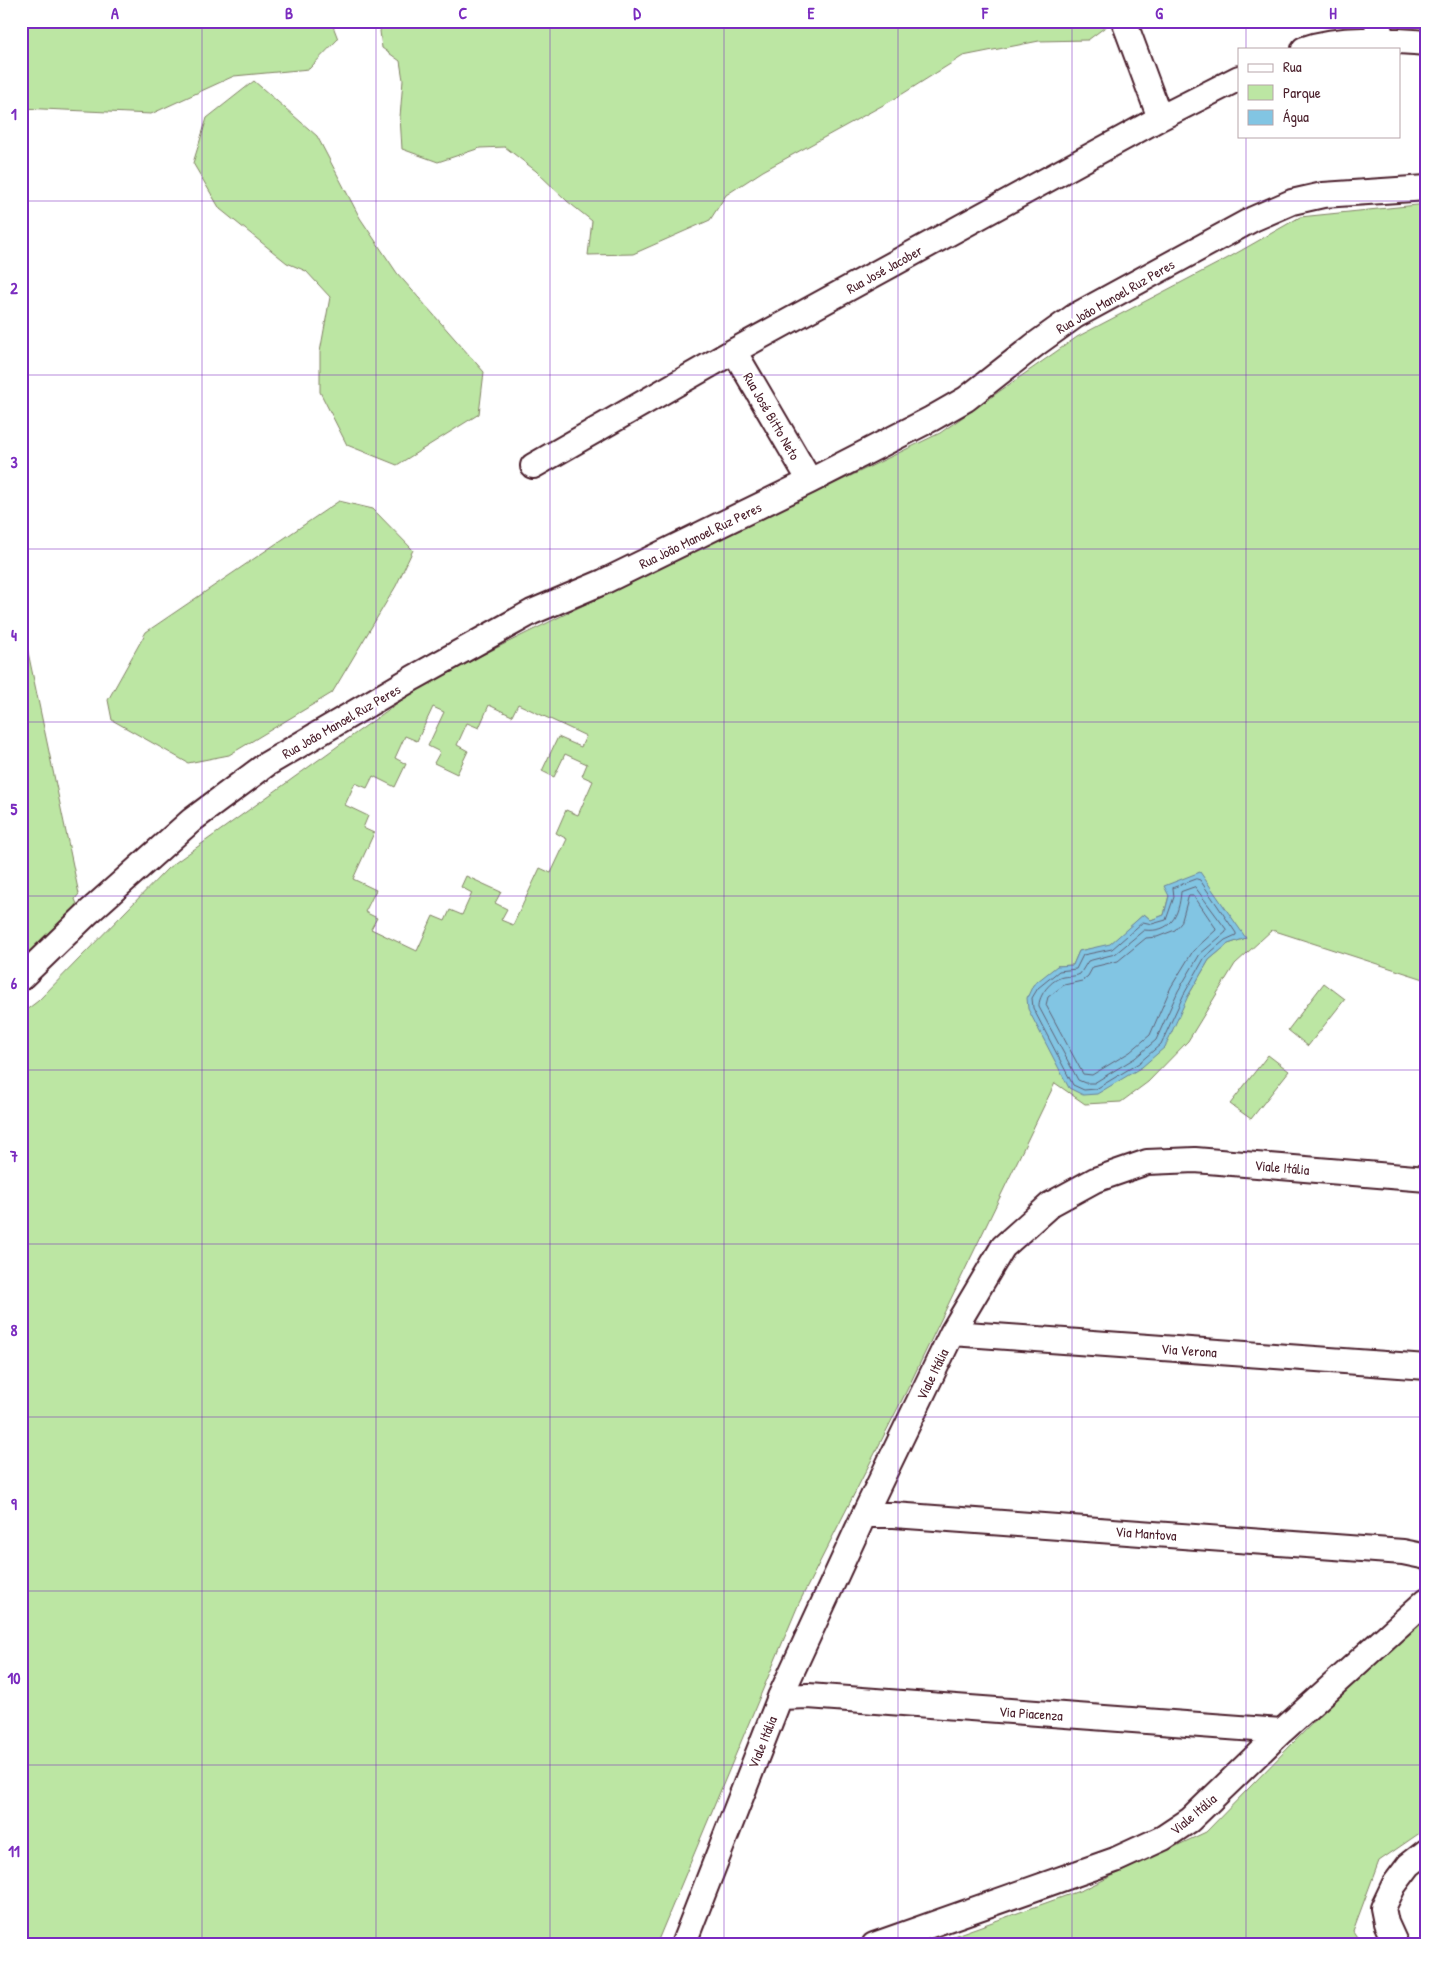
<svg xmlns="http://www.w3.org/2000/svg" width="1448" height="1966" viewBox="0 0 1448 1966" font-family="'Patrick Hand',sans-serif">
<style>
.green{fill:#bce6a3;stroke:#838267;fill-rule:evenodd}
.water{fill:#82c5e3;stroke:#6c8399}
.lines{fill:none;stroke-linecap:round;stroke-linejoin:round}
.shore{stroke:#606175;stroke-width:1}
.minor-casing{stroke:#4a1f2b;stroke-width:28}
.minor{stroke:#fff;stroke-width:24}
.grid{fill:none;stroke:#7b2cbf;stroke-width:1;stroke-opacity:0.55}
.labels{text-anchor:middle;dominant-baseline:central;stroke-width:4;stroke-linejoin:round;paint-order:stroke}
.street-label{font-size:14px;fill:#4a1f2b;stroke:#fff}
.neatline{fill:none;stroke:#7b2cbf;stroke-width:2}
.grid-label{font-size:16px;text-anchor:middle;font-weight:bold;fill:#7b2cbf}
</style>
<rect width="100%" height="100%" fill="#fff"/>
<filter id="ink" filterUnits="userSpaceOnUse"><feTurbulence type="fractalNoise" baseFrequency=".02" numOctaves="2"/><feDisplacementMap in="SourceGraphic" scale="10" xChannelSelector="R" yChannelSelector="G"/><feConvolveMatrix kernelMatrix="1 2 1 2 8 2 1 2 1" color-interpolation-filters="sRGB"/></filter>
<g filter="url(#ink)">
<path class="green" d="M21,21H331L338,39L309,69L234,76L151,114L21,108Z
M384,21H1112V22L1088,40L1039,41L963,56L896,98L763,171L726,195L710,220L633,254L588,255L592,221L567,201L536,171L505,147L480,148L438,162L402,149L400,117L403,80L400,61L382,48L380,31Z
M254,81L317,136L360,218L397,273L484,372L479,414L397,465L347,445L320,392V352L330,297L306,271L287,263L220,209L193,163L207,118Z
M1427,204V980L1272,930L1235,964L1188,1041L1148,1082L1121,1102L1085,1104L1055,1083L906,1392L799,1603L656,1945H21V1014L38,1001L168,868L427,682L651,572L940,433L1077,337L1228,258L1300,217ZM518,704L586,736L581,747L558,737L542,771L554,777L565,754L587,764L582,776L593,781L578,815L566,810L556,833L567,839L551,873L540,868L513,925L501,920L507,909L495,903L501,892L466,876L461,887L472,893L462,915L450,910L445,921L433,916L417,951L371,929L377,918L365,912L376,890L353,879L374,833L363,828L368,816L345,805L355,783L367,788L373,776L395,787L406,764L395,758L405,736L417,741L433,707L444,712L428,746L440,752L434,763L457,774L468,751L457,745L467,723L479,728L489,705L512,716ZM1169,895L1246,938L1228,944L1209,960L1188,996L1057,966L1073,965L1079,951L1110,945L1144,914L1151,920L1164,915Z
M339,501L373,509L413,550L396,586L332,693L229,755L188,763L112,720L108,700L146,632Z
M21,619L79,894L75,899L80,912L21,968Z
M1324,983L1345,999L1308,1046L1288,1030Z
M1268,1055L1289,1071L1251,1119L1230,1104Z
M1425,1096H1427V1140H1422Z
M1427,1614V1828L1379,1861L1353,1931L1362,1945H928L1082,1890L1206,1832L1338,1697Z"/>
<path class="water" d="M1200,872L1246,938L1228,944L1209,960L1188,996L1165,1047L1142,1067L1097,1094L1083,1095L1069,1088L1028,1009L1027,998L1033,985L1057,966L1073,965L1079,951L1110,944L1144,914L1151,920L1164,915L1169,896L1164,886Z
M1427,1661V1693L1421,1683L1424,1663Z"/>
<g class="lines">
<path class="shore" d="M1197,879L1200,880L1236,933V935L1225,940L1205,957L1184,994L1161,1044L1139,1063L1096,1089L1084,1090L1073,1085L1033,1008L1032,998L1038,988L1059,971L1076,969L1083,955L1112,949L1143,922L1152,924L1166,920L1174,897L1173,888Z
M1195,887L1226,929V932L1200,954L1178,991L1156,1040L1135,1058L1094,1083H1085L1078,1080L1039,1007C1038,995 1052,979 1063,977C1069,976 1074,977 1080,974L1088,961L1115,954L1144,930C1171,933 1179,916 1181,892Z
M1189,896H1194L1215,927L1216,930L1193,951L1171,987L1150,1035L1130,1052L1092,1075L1083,1074L1046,1005L1048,997L1064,985L1082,981L1088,976L1093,967L1118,961L1146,938L1157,937L1175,930L1181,923Z"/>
<g class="minor-casing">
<path id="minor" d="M1124,21L1160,118
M1376,21L1383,40
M1304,49C1342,36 1387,40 1427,43
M734,351L810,481
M533,466L734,351L1160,118L1239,78
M21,978L89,912L192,820L267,764L413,678L532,612L603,582L810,481L931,419L966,399L1036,344L1075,316L1253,219L1292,202L1323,195L1427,188
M952,1333L1427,1367
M864,1515H894L1403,1552L1427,1557
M780,1697L808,1696L1282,1731
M683,1945L780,1697L864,1515L952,1333L1003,1247L1051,1204L1095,1180L1147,1162L1195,1160L1427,1179
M874,1945L1115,1860L1163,1838L1190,1820L1282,1731L1427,1600
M1396,1945L1386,1923L1383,1908L1394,1885L1409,1865L1427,1851"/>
</g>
<use href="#minor" class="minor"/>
</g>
</g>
<path class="grid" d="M202,21V1945M376,21V1945M550,21V1945M724,21V1945M898,21V1945M1072,21V1945M1246,21V49M1246,136V1945M21,201H1427M21,375H1427M21,549H1427M21,722H1427M21,896H1427M21,1070H1427M21,1244H1427M21,1417H1427M21,1591H1427M21,1765H1427"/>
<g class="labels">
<g class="street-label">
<text transform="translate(884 269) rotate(-29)">Rua José Jacober</text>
<text transform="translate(1115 296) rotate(-30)">Rua João Manoel Ruz Peres</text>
<text transform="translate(772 416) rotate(60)">Rua José Bitto Neto</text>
<text transform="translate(700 535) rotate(-26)">Rua João Manoel Ruz Peres</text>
<text transform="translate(341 721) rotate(-30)">Rua João Manoel Ruz Peres</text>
<text transform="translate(1282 1167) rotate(5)">Viale Itália</text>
<text transform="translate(1189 1350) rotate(4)">Via Verona</text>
<text transform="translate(932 1374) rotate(-64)">Viale Itália</text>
<text transform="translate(1146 1533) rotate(4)">Via Mantova</text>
<text transform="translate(1031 1713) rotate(4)">Via Piacenza</text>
<text transform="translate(762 1742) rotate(-68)">Viale Itália</text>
<text transform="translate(1193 1814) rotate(-40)">Viale Itália</text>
</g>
</g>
<rect width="1448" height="1966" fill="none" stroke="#fff" stroke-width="55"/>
<rect x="1238" y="48" width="162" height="90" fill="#ffffff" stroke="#b7a5aa"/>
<rect x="1248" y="64" width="25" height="8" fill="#ffffff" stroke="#b7a5aa"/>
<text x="1283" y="72" font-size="15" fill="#4a1f2b">Rua</text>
<rect x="1248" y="85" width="25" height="15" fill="#bce6a3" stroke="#b7a5aa"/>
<text x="1283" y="98" font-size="15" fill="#4a1f2b">Parque</text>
<rect x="1248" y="110" width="25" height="15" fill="#82c5e3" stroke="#b7a5aa"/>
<text x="1283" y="122" font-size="15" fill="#4a1f2b">Água</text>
<rect x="28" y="28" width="1392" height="1910" class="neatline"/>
<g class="grid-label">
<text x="115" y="19">A</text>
<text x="289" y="19">B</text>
<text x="463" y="19">C</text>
<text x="637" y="19">D</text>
<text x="811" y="19">E</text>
<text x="985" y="19">F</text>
<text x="1159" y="19">G</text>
<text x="1333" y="19">H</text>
<text x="14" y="120">1</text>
<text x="14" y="294">2</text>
<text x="14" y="468">3</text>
<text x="14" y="641">4</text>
<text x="14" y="815">5</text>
<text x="14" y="989">6</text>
<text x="14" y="1162">7</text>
<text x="14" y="1336">8</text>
<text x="14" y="1510">9</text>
<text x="14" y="1684">10</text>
<text x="14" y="1857">11</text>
</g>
</svg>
